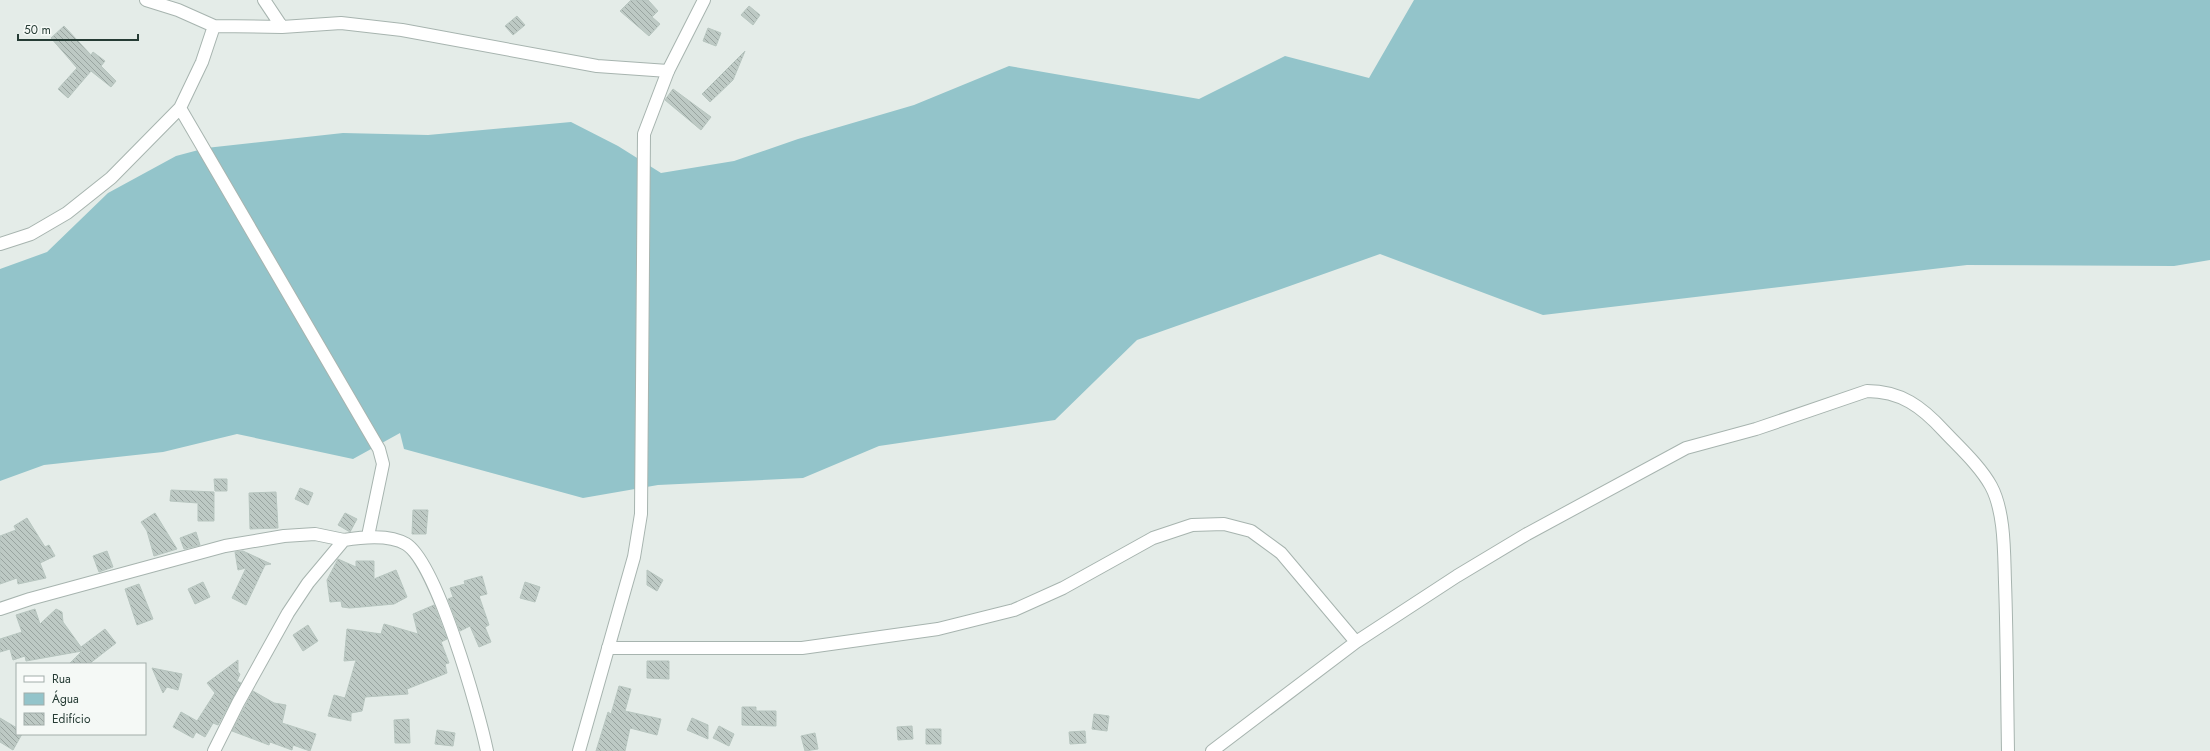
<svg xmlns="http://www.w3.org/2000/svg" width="2210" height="751" viewBox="0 0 2210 751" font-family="Jost,sans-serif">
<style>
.water{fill:#93c4ca}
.building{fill:url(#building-back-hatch);stroke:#b7c5bf}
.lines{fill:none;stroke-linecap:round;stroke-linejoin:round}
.minor-casing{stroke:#a7b4af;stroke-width:14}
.tertiary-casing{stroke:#a7b4af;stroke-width:14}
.minor{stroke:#fff;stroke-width:12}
.tertiary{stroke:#fff;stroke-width:12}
</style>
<defs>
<pattern id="building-back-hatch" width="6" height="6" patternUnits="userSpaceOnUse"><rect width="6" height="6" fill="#bdc9c4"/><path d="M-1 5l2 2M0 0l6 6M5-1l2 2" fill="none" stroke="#99a4a0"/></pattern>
</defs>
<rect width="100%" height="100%" fill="#e4ece8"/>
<path class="water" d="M1414,0H2210V260L2174,266L1967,265L1543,315L1380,254L1137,340L1055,420L879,446L803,478L658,485L583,498L404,449L400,433L353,459L237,434L163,452L44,465L0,481V269L47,252L108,193L176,156L206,148L343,133L428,135L571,122L618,146L661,173L734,161L798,139L914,105L1009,66L1199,99L1285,56L1369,78Z"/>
<path class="building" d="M631,0H648L658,11L652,17L660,24L649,36L620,11Z
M749,6L760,15L753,25L741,15Z
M517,16L525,25L513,35L505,26Z
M64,26L91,55L93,52L105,61L101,66L116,81L111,87L91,71L68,98L58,89L77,68L51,38Z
M708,28L721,33L716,46L703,41Z
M745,51L733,80L710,102L702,94Z
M673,89L711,117L701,130L665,100Z
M214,479H227V491H215Z
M300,488L313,493L308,505L295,499Z
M171,490L214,492V521H198V503L170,501Z
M276,492L278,528L250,529L249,493Z
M413,510H428L426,534H412Z
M155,513L177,549L154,556L147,531L141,522Z
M345,513L357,519L350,532L338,525Z
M27,518L45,547L49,545L55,556L40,563L46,578L18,584L17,578L0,584V536L16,530L14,526Z
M196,532L200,545L184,549L180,538Z
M107,551L113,567L99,572L93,556Z
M243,551L271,564L265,565L246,605L232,598L246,568L238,570L235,552Z
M338,559L356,567V561H374V579L396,570L407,597L394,604L350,608L342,607L341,601L330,602L327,580Z
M647,570L663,580L657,591L647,585Z
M482,576L487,594L479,596L489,625L485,627L491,642L479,647L470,626L460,631L448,599L453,597L450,588L465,584L464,581Z
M203,582L210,597L195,604L188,589Z
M525,582L540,587L535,602L520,598Z
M139,584L153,619L137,625L125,589Z
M434,605L447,639L441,642L449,663L445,664L447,673L407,689L408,694L365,697L362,711L351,713V721L328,716L334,695L345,698L356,660L344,661L347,629L381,634L384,624L418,634L413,614Z
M35,609L40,624L56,609L62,612L63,622L81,647L105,629L116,643L89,664H69L82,651L26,661L25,656L13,660L10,649L0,652V639L22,632L16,615Z
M308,625L318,641L303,651L293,635Z
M238,660V672L240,674L237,681L241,683L218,725L213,723L205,737L196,732L193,738L173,727L181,712L197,721L215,693L207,683Z
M647,661H669V679L647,678Z
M152,668L182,674L178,690L167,687L163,693Z
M619,686L631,689L625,711L661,719L657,735L630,728L625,751H596L608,712L611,714Z
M253,691L274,703L286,705L282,723L316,734L310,751L293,745L292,750L270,742L269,745L232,731Z
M742,707H756V711H776V726L742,725Z
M1094,714L1109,716L1107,731L1092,729Z
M0,718L17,728V734H22L13,750L0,742Z
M692,718L708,725V739L687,730Z
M409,719L410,743H395L394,720Z
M719,726L734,734L729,746L713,738Z
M912,726L913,739L898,740L897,727Z
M926,729H941V744H926Z
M437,730L455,733L453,746L435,744Z
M1085,731L1086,743L1070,744L1069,732Z
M815,733L818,749L805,751L801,736Z"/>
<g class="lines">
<g class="minor-casing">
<path id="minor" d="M146,0L178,10L214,26L282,27L341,23L402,30L597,66L668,71
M264,0L282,27
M180,108L379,449L383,464L368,536
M0,244L31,234L67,213L111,178L180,108L202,62L214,26
M344,540C363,537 389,534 406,544C437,563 479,712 487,751
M0,609L30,599L225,546L284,536L315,534L344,540L308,583L288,613L238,703L214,751
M608,648H802L938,629L1014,610L1063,588L1153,538L1192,525L1224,524L1251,531L1281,553L1356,642
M1212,751L1356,642L1457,576L1527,534L1686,448L1756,429L1867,391C1901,391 1922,407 1944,431C1960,448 1980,466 1991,486C2005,512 2004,553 2005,582C2007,638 2007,694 2008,751"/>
</g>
<g class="tertiary-casing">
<path id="tertiary" d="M579,751L634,557L641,514L644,134L668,71L704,0"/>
</g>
<use href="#minor" class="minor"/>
<use href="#tertiary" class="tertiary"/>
</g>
<rect x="16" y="663" width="130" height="72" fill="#f5f9f6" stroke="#a2ada9"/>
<rect x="24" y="676" width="20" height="6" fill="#ffffff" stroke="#a2ada9"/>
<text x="52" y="683" font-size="12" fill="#263c35">Rua</text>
<rect x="24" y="693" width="20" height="12" fill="#93c4ca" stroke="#a2ada9"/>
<text x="52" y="703" font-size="12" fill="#263c35">Água</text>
<rect x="24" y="713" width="20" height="12" fill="url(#building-back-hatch)" stroke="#a2ada9"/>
<text x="52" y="723" font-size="12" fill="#263c35">Edifício</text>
<path d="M18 34v6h120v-6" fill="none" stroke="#263c35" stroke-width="2"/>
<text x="24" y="34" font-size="12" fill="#263c35" stroke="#f5f9f6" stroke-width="3" paint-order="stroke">50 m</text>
</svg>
